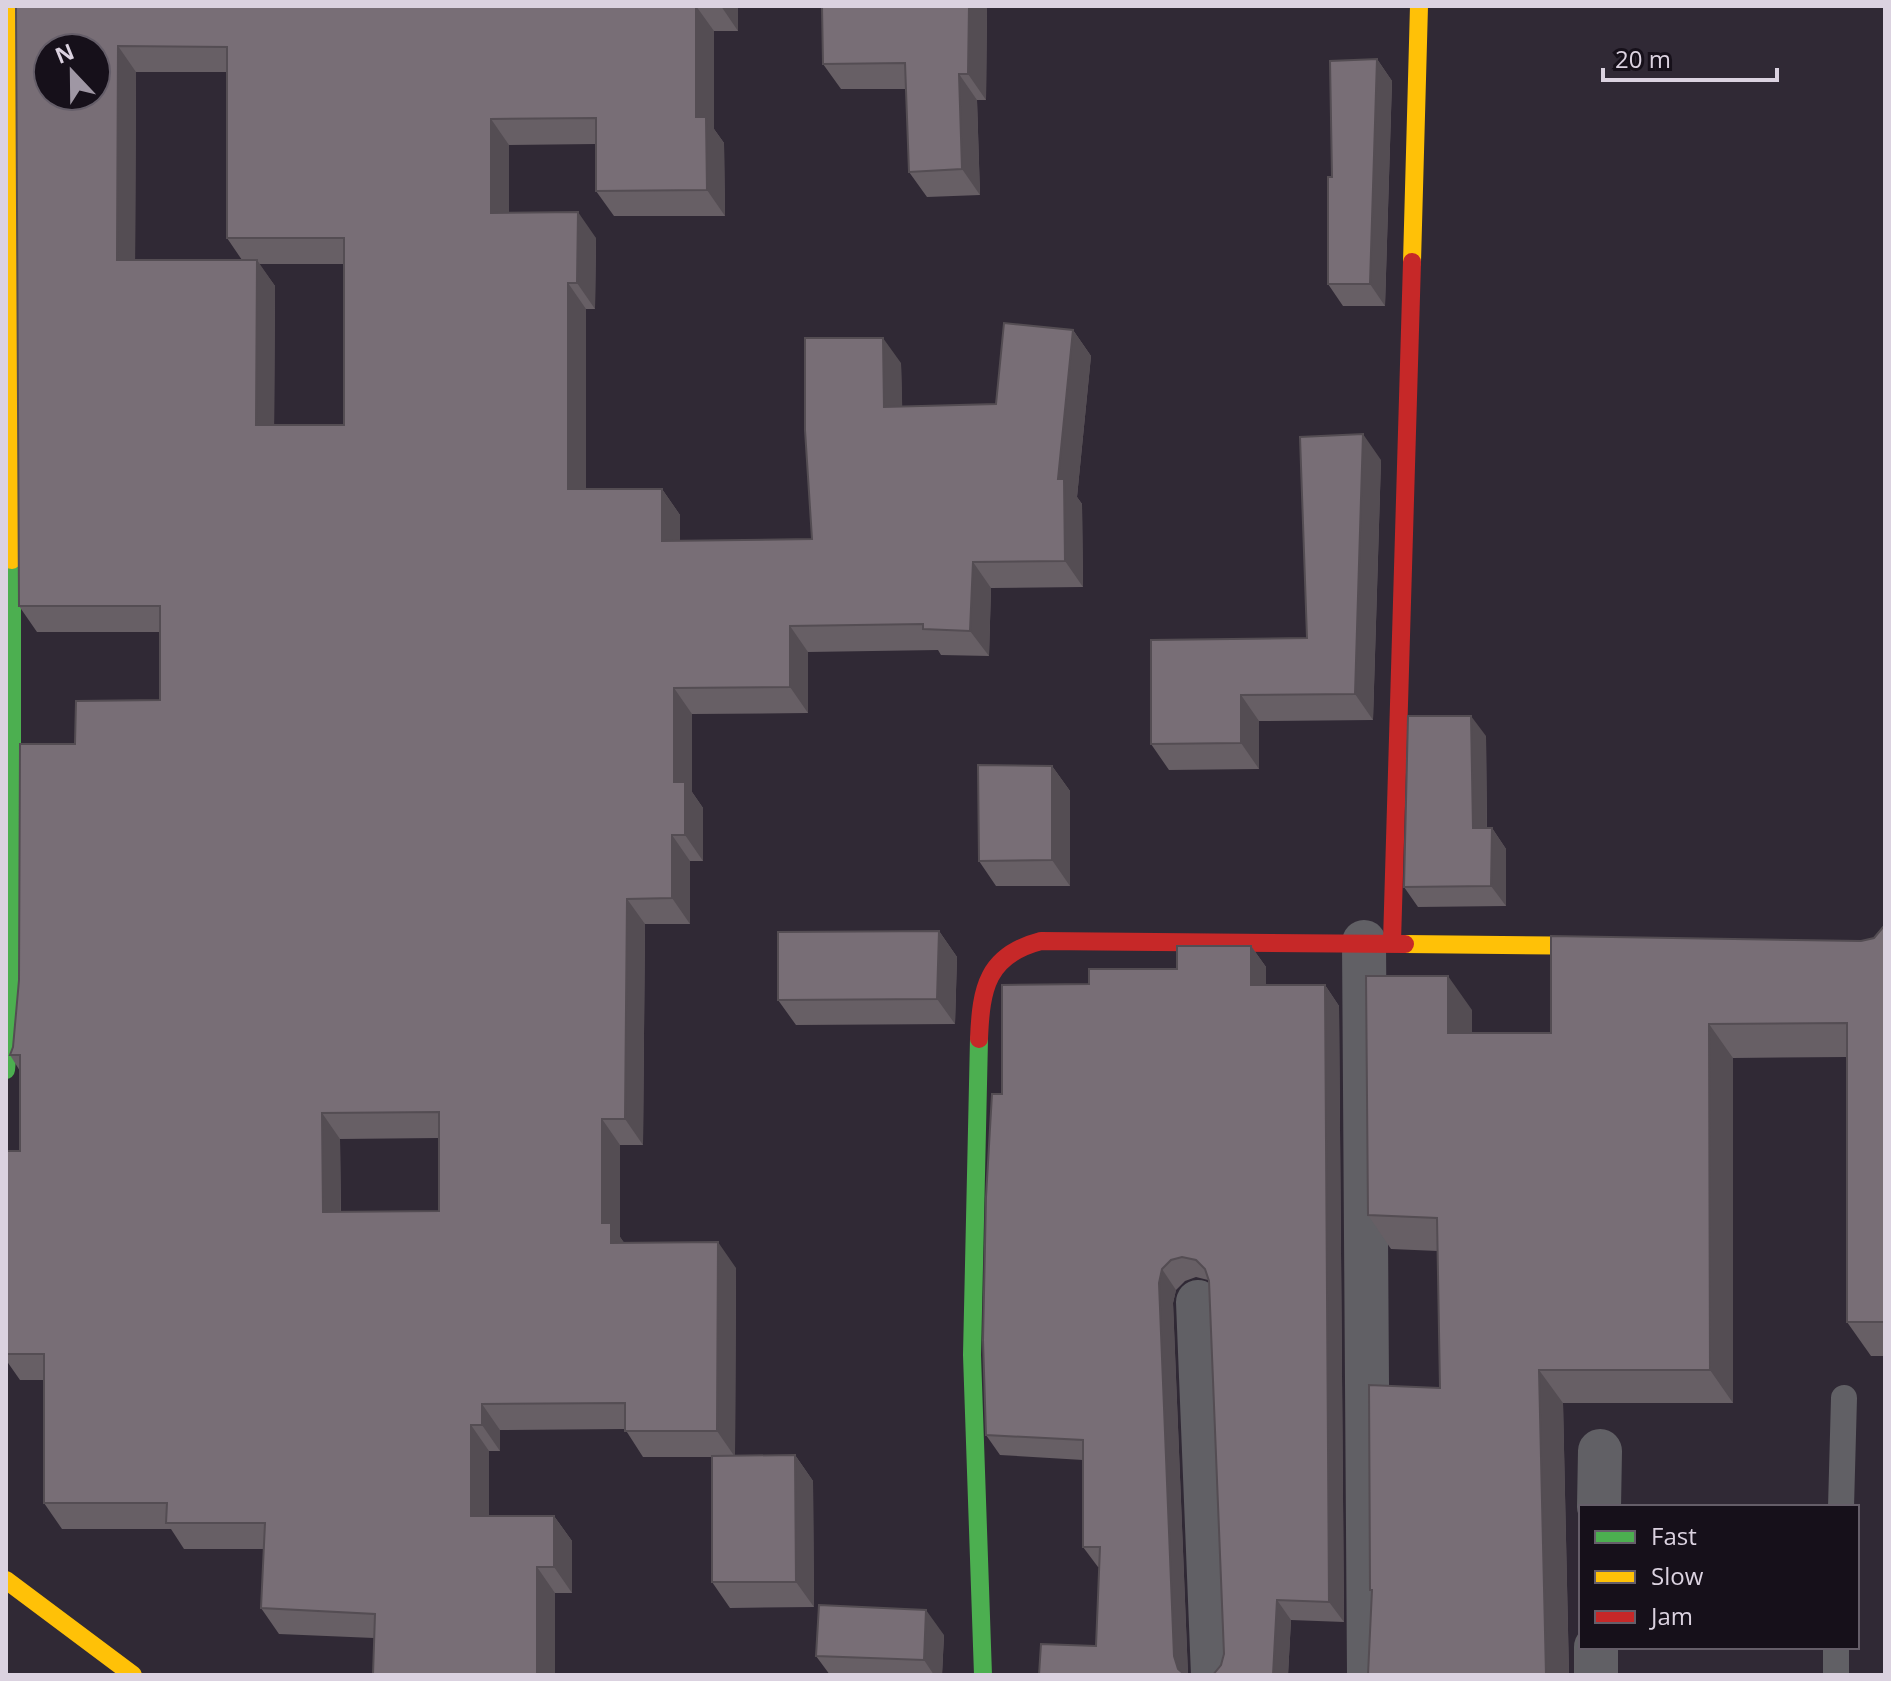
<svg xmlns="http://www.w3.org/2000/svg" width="1891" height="1681" viewBox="0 0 1891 1681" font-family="'Open Sans',sans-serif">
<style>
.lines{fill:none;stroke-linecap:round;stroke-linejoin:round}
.lane{stroke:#616065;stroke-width:26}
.street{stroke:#616065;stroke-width:44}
.fast{stroke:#4caf50;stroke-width:18}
.slow{stroke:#ffc107;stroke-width:18}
.jam{stroke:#c62828;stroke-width:18}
.wall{fill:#675f65;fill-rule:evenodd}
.shaded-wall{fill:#544d53}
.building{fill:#786e76;stroke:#544d53;stroke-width:2;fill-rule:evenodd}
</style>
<rect width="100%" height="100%" fill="#302935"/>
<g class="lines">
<path class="lane" d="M1841,1507L1844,1398
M1836,1675V1647"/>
<path class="street" d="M1364,942L1369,1675
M1198,1302L1213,1675
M1599,1507L1600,1451
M1596,1675V1647"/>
<path class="fast" d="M979,1039L972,1355L983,1675
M6,1070L12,1006V560"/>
<path class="slow" d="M9,6L12,560
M1412,262L1419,6
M1405,944L1612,946
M6,1580L133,1675"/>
<path class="jam" d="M1392,942L1412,262
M979,1039C981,988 987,955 1041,941L1405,944"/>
</g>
<path class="wall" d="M16,6H738V31H714V129L724,143L725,216H614L596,191V144L509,145V213L596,238L595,309H586V489H662L680,515V541L812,539L901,363L902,407L996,404L1073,330L1091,356L1077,497L1082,504L1083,587L991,588L989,656L941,655L938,650L808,652V713L692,714V792L703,808V861H690V924H645L643,1145H620V1237L624,1243L736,1268L735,1456L795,1455L813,1481L814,1607L730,1608L712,1582V1457H643L625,1429L500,1430V1451H489V1516H554L572,1541V1593H555V1675H373L374,1638L279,1634L261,1608L264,1549H184L171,1529H62L44,1503V1380H20L6,1360V1151H20V1071L10,1055L13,1047L75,744L160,700V632H37L19,606ZM136,72H227V238L242,260H135ZM259,264H344V425H274L275,286ZM439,1138V1211L341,1212L340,1139Z
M822,6H1040L987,7L986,100H977L980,195L927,197L909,172L906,89H841L823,64Z
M1377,59L1392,81L1385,306H1343L1328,284L1332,177Z
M1381,460L1373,720L1259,721V769L1169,770L1151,744L1307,638Z
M1486,736L1487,828H1492L1506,849V906L1418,907L1404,887Z
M1052,766L1070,791V886H996L979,861Z
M1885,927V1356H1871L1847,1322V1057L1733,1058V1403H1563L1569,1675H1368L1372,1593L1370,1590L1440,1388L1438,1251L1391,1249L1368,1215L1472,1010V1033H1551L1874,938Z
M939,931L957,957L955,1024L796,1025L778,1000Z
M1251,946L1266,967V985H1325L1339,1006L1344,1622L1291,1620L1288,1675H1213L1221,1665L1224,1654L1208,1280L1196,1277L1185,1281L1176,1290L1173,1303L1188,1675H1039L1096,1646L1099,1567H1098L1083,1547V1460L1000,1455L986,1435L1002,1094L1089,984L1177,969Z
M944,1635L942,1675H830L816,1656Z"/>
<path class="shaded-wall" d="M696,6L714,31V129L724,143L725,216L707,190L696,117Z
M721,6H738V31Z
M969,6L987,7L986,100L968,74Z
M118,46L136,72L135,286L117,260Z
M1377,59L1392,81L1385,306L1370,284Z
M959,74L977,100L980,195L962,169Z
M491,119L509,145V238L491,213Z
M578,212L596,238L595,309L577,283Z
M257,260L275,286L274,451L256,425Z
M568,283L586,309V515L568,489Z
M1073,330L1091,356L1077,497L1082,504L1083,587L1065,561L1058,479Z
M883,338L901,363L903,433L884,407Z
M1363,434L1381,460L1373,720L1355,694Z
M662,489L680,515V567L662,541Z
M973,562L991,588L989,656L970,631Z
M790,626L808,652V713L790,687Z
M674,688L692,714V792L703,808V861L685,835L674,782Z
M1241,695L1259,721V769L1241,743Z
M1471,716L1486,736L1487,849L1473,828Z
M1052,766L1070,791V886L1052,860Z
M1492,828L1506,849V906L1491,886Z
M672,835L690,861V924L672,898Z
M627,899L645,924L643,1145L625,1119Z
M939,931L957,957L955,1024L937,999Z
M1251,946L1266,967V1006L1251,985Z
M1448,976L1472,1010V1066L1448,1033Z
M1325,985L1339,1006L1344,1622L1329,1602Z
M1709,1024L1733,1058V1403L1710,1370Z
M322,1113L340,1139L341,1238L323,1212Z
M602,1119L620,1145V1237L629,1249L611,1243L602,1223Z
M718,1242L736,1268L735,1457L717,1431Z
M1162,1269L1176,1290L1173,1303L1188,1675H1183L1178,1669L1174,1656L1159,1283Z
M1539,1370L1563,1403L1569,1675H1546Z
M482,1404L500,1430V1451L482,1425Z
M471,1425L489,1451V1542L471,1516Z
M795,1455L813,1481L814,1607L796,1582Z
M554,1516L572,1541V1593L554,1567Z
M537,1567L555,1593V1675H537Z
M1277,1600L1291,1620L1288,1675H1273Z
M926,1610L944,1635L942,1675H934L924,1660Z"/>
<path class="building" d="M16,6H696V117H706L707,190L596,191V118L491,119V213L578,212L577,283H568V489H662V541L812,539L805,430V338H883L884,407L996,404L1004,323L1073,330L1058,479H1064L1065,561L973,562L970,631L923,629V624L790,626V687L674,688V782H685V835H672V898L627,899L625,1119H602V1223H611V1243L718,1242L717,1431H625V1403L482,1404V1425H471V1516H554V1567H537V1675H373L375,1614L261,1608L265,1523H166L167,1503H44V1354H6V1151H20V1055H10L13,1047L19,980L20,744H75L76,701L160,700V606H19ZM118,46L227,47V238H344V425H256L257,260H117ZM48,48H96V96H48ZM439,1112V1211L323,1212L322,1113Z
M822,6H969L968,74H959L962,169L909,172L905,63L823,64Z
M1377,59L1370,284H1328V177H1332L1330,61Z
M1363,434L1355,694L1241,695V743L1151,744V640L1307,638L1300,437Z
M1408,716H1471L1473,828H1492L1491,886L1404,887Z
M978,765L1052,766V860L979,861Z
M1884,926L1885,927V1322H1847V1023L1709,1024L1710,1370H1539L1546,1675H1368L1372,1590H1370L1369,1385L1440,1388L1437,1218L1368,1215L1366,976H1448V1033H1551V936L1861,941L1874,938Z
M939,931L937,999L778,1000V932Z
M1177,946H1251V985H1325L1329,1602L1277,1600L1273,1675H1213L1221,1665L1224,1654L1209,1281L1205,1269L1196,1260L1182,1257L1171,1260L1162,1269L1159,1283L1174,1656L1178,1669L1185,1675H1039L1041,1644L1096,1646L1100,1547H1083V1440L986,1435L983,1340L986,1197L992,1094H1002V985L1089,984V969H1177Z
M795,1455L796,1582H712V1456Z
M819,1605L926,1610L924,1660L816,1656Z"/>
<rect width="1891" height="1681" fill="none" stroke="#dbd2e0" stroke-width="16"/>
<rect x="1579" y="1505" width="280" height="144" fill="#16101a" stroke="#655e69" stroke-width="2"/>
<rect x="1595" y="1531" width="40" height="12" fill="#4caf50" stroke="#655e69" stroke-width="2"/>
<text x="1651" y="1545" font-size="24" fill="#dbd2e0">Fast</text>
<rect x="1595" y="1571" width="40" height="12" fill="#ffc107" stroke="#655e69" stroke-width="2"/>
<text x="1651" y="1585" font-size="24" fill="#dbd2e0">Slow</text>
<rect x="1595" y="1611" width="40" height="12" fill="#c62828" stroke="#655e69" stroke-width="2"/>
<text x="1651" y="1625" font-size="24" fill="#dbd2e0">Jam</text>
<g transform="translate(72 72) rotate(338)"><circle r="38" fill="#16101a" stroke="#655e69" stroke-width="2"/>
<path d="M0-6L14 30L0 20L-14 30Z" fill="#9f97a4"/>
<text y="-12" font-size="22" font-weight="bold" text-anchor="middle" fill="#dbd2e0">N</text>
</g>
<path d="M1603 68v12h174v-12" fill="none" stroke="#dbd2e0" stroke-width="4"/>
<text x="1615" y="68" font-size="24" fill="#dbd2e0" stroke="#16101a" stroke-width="6" paint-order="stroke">20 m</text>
</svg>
